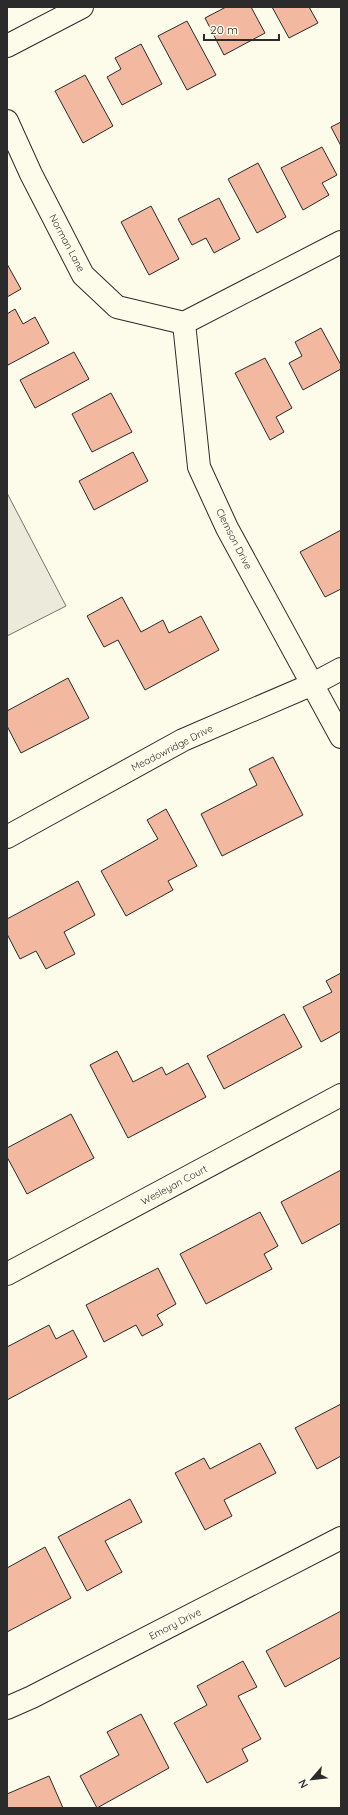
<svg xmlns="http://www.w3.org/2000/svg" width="348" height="1815" viewBox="0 0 348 1815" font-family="Quicksand,sans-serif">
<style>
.green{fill:#ecebdb;stroke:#74746e}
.building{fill:#f2b8a0;stroke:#2b2b2b}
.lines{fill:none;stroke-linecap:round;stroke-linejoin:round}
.minor-casing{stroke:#2b2b2b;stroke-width:24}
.minor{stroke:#fdfbea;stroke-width:22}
.labels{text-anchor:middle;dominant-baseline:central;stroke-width:3;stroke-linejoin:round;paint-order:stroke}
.street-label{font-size:10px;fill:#2b2b2b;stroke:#fdfbea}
</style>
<rect width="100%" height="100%" fill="#fdfbea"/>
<path class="green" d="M7,493L66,606L7,636Z"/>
<path class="building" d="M226,7H251L265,33L224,55L205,18Z
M272,7H309L318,23L289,38Z
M187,21L216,75L187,90L158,36Z
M141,44L162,84L122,105L107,77L121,69L115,58Z
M85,75L113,126L83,143L55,91Z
M341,122V146L331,127Z
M322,147L337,175L322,183L329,195L303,210L281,168Z
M258,163L286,217L257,233L228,179Z
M219,198L240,239L214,253L206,238L192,245L178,219Z
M151,206L179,259L149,275L121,222Z
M7,264L21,289L7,297Z
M15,309L23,324L35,317L49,343L8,365L7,362V314Z
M321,328L341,365V369L303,390L289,363L302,356L295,342Z
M74,352L89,379L35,408L20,380Z
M265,358L292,408L276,417L284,432L270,440L235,373Z
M111,393L132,432L92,452L72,414Z
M133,452L148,481L94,510L79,481Z
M341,530V589L325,597L300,552Z
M122,597L141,632L163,620L169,633L201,616L219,650L145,690L118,640L104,647L87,616Z
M68,678L89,718L21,753L7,726V711Z
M273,757L303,815L222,856L201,814L257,785L249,769Z
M166,809L197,866L168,881L173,890L126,916L101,871L158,839L147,820Z
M78,881L95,915L64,932L75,954L46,969L36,951L20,959L7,934V919Z
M341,973V1031L321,1042L303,1007L332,992L326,981Z
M284,1014L302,1047L224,1089L207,1056Z
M117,1051L133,1082L162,1067L166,1075L188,1063L206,1097L128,1138L90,1065Z
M71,1114L94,1158L27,1194L7,1157V1148Z
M341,1170V1223L302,1244L281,1202Z
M260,1212L278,1246L264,1254L272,1269L206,1304L180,1254Z
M158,1268L176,1304L157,1315L163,1325L142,1336L136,1325L104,1342L86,1305Z
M49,1325L56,1339L73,1330L87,1357L7,1400V1347Z
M341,1404V1456L317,1469L295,1428Z
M260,1443L276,1473L224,1500L232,1516L205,1530L175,1473L204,1458L210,1469Z
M130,1499L142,1522L105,1541L122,1572L87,1591L58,1537Z
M45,1547L71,1598L7,1632V1568Z
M341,1611V1657L285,1687L266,1651Z
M243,1661L257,1687L238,1696L261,1739L242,1749L248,1761L207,1783L174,1723L207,1705L197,1686Z
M141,1714L169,1768L97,1808L80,1776L119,1755L107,1732Z
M49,1776L63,1808H7V1794Z"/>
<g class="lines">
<g class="minor-casing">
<path id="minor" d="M7,46L82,7
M7,121L31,174L83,275L117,307L184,323L341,242
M184,323L199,467L227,528L341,737
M7,837L183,740L313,684L341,669
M7,1274L341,1095
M7,1708L32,1697L341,1538"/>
</g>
<use href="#minor" class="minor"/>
</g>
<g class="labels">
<g class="street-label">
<text transform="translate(67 243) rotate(62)">Norman Lane</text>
<text transform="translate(234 539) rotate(63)">Clemson Drive</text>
<text transform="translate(172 748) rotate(-27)">Meadowridge Drive</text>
<text transform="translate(174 1185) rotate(-28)">Wesleyan Court</text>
<text transform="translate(175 1624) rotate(-27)">Emory Drive</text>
</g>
</g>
<rect width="348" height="1815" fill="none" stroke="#2b2b2b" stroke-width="16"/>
<g transform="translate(312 1779) rotate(242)" stroke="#fdfbea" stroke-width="3" paint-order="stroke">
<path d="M0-3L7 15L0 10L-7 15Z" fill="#2b2b2b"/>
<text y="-6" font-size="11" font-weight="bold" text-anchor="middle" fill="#2b2b2b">N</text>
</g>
<path d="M204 34v6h75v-6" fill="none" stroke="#2b2b2b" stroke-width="2"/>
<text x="210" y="34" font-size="12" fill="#2b2b2b" stroke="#fdfbea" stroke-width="3" paint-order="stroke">20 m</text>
</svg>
